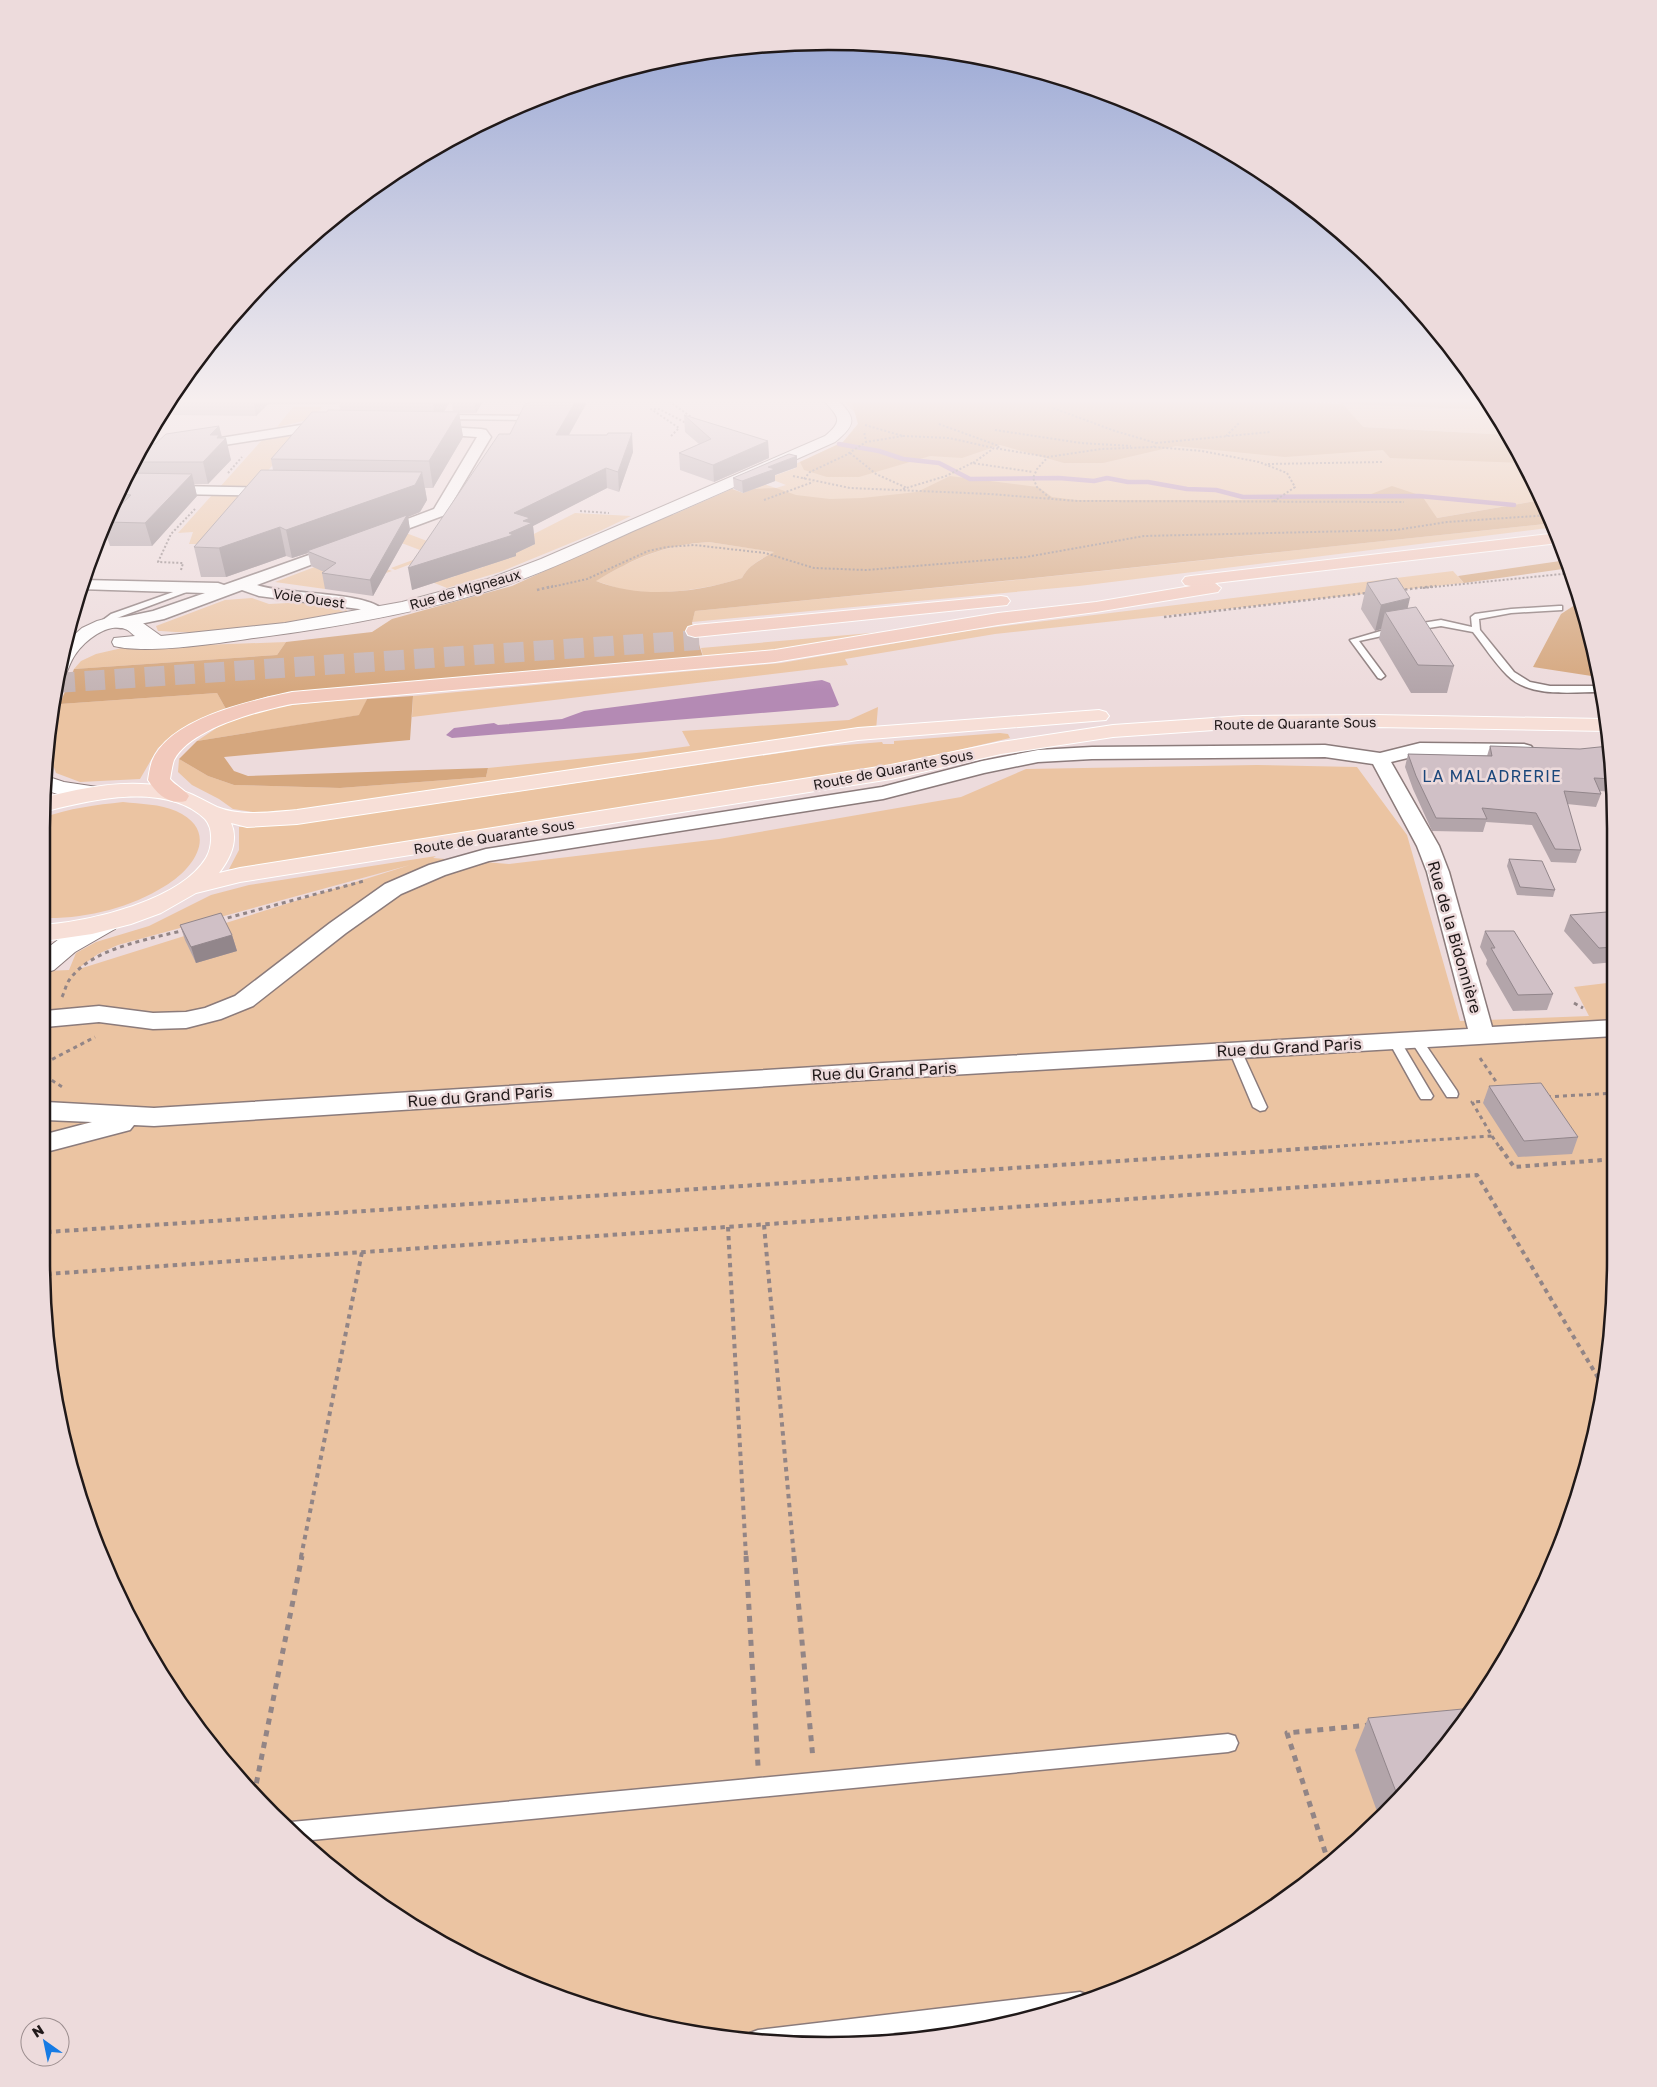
<svg xmlns="http://www.w3.org/2000/svg" width="1657" height="2087" viewBox="0 0 1657 2087" font-family="'Golos Text',sans-serif">
<style>
.built{fill:#e7cccd}
.green{fill:#ebc4a2;fill-rule:evenodd}
.forest{fill:#d5a77e;fill-rule:evenodd}
.water{fill:#b48ab4}
.lines{fill:none;stroke-linecap:round;stroke-linejoin:round}
.stream{stroke:#b48ab4;stroke-width:4.5}
.highway-tunnel{stroke:#c4b4b5;stroke-width:20;stroke-dasharray:20 10;stroke-linecap:butt}
.lane-casing{stroke:#8b7b7b;stroke-width:3}
.street-casing{stroke:#8b7b7b;stroke-width:3}
.secondary-casing{stroke:#8b7b7b;stroke-width:2}
.primary-casing{stroke:#fff;stroke-width:2}
.highway-casing{stroke:#fff;stroke-width:2}
.path-far4{stroke:#928586;stroke-width:2;stroke-dasharray:2 2;stroke-linecap:butt}
.path-far3{stroke:#928586;stroke-width:2.5;stroke-dasharray:2.5 2.5;stroke-linecap:butt}
.path-far2{stroke:#928586;stroke-width:3;stroke-dasharray:4 4;stroke-linecap:butt}
.path-far1{stroke:#928586;stroke-width:4;stroke-dasharray:4.5 4.5;stroke-linecap:butt}
.path{stroke:#928586;stroke-width:5;stroke-dasharray:6 6;stroke-linecap:butt}
.lane{fill:#fff;fill-rule:evenodd}
.street{fill:#fff;fill-rule:evenodd}
.secondary{fill:#fff;fill-rule:evenodd}
.primary{fill:#f7dfd7;fill-rule:evenodd}
.highway{fill:#f2c9bc;fill-rule:evenodd}
.wall{fill:#b3a5aa;fill-rule:evenodd}
.shaded-wall{fill:#92868b}
.building{fill:#d0c0c6;stroke:#92868b}
.labels{text-anchor:middle;dominant-baseline:central;stroke-width:5;stroke-linejoin:round;paint-order:stroke}
.far-street-label{font-size:14px;fill:#201919;stroke:#eddbdc}
.far-quarter-label{font-size:16px;letter-spacing:1px;fill:#1b477b;stroke:#eddbdc}
.street-label{font-size:16px;fill:#201919;stroke:#eddbdc}
.rim{fill:none;stroke:#201919;stroke-width:2.5}
</style>
<rect width="100%" height="100%" fill="#eddbdc"/>
<path class="built" d="M1209,399H1484L1493,410L1341,404Z"/>
<path class="green" d="M841,399H1209L1493,410L1510,435L1363,427L1524,463L1542,500L1390,526L673,515L732,489L743,493L752,489L757,482L776,488L786,485L768,478L796,468L791,466L843,442L858,424L857,415Z
M293,407H322L312,419L277,427Z
M291,436L280,457L253,487L219,488L262,440Z
M213,494H248L204,544H189L193,532L178,533Z
M575,513L631,516L600,531L500,572L447,588L414,575H442L449,578L456,576L449,572L477,569L483,567L503,552L534,545L528,537Z
M1554,523L1556,527L1079,586L692,622L695,611L1016,580Z
M406,533L435,544L440,553L395,570L391,568L432,553L423,549L420,550L391,539Z
M709,542L775,552C762,558 748,566 742,578C708,589 668,595 632,591C620,590 607,584 595,581C634,559 663,545 709,542Z
M341,557L368,562L392,571L386,573L369,567L325,589L275,582Z
M1453,571L1464,583L995,634L845,659L848,665L412,717L413,696L781,663L972,630Z
M252,598L269,604L307,602L345,608L347,611C286,622 223,637 161,631H158L156,626L225,600Z
M905,630L810,647L704,660L701,648Z
M286,642L277,655L74,669L81,661L96,654L122,648Z
M217,693L226,709L205,717L158,748L140,779L80,782L56,773C45,744 44,733 60,704Z
M367,699L360,715L197,741C208,734 219,725 230,721C274,703 321,702 367,699Z
M878,707L876,730L267,814L233,809L219,799L192,785L178,772L179,759L208,776L234,785L340,788L486,777L488,768L646,752L690,746L682,731L849,720Z
M1000,733L1008,734L1010,738L895,765L236,870L229,869L239,850V827L290,825L821,747L882,742L883,744H894V741Z
M1257,765L1357,767L1407,835L1460,1021L1589,1016L1574,987L1615,982L1616,1259L1601,1412L1556,1560L1510,1652L1453,1738L1348,1850L1222,1940L1130,1986L1032,2019L931,2039L828,2046L725,2039L624,2019L527,1986L435,1940L349,1883L272,1815L204,1738L147,1652L101,1560L68,1462L48,1361L45,971L69,970L76,953L96,942L149,926L211,895L249,885L436,856L433,858L509,864L719,839L961,797L1026,769ZM410,865L76,970L98,954L118,945Z
M123,802C141,804 160,804 176,811C220,831 195,868 165,886C130,908 85,919 44,918L43,818C69,808 96,805 123,802Z"/>
<path class="forest" d="M851,399H1209L1342,404L1337,399H1476L1493,410L1343,404L1363,427L1510,435L1524,463L1390,458L1383,450L1285,457L1176,446L1103,463H1064L1000,445L962,458L930,456L859,477H827L804,470L800,462L843,442L858,424Z
M950,476L1038,487L1052,497L1076,500H1239L1366,496L1392,486L1422,496L1437,518L1542,500L1554,523L1024,579L695,611L692,623L704,660L269,696L226,709L217,693L60,704L74,669L277,655L286,642L372,632L392,619L512,586L669,514L673,515L732,489L743,493L753,489L776,488L796,495L830,499L862,498L917,492ZM709,542L774,552C762,559 748,565 742,578C695,593 642,599 596,581C635,558 663,545 709,542Z
M1567,560L1570,568L1464,583L1458,576Z
M1581,601L1589,624L1598,677L1533,667L1561,614Z
M413,696L410,740L224,757L234,771L248,776L488,768L486,777L340,788L234,785L208,776L179,759L197,741L359,715L367,699Z"/>
<path class="water" d="M822,680L830,683L839,705L835,707L452,738L446,735L454,728L494,723L498,725L562,719L584,711Z"/>
<g class="lines">
<path class="stream" d="M839,444L879,451L903,459L939,463L970,479L1059,478L1094,481L1107,478L1128,482H1148L1187,489L1216,490L1243,497L1419,496L1514,505"/>
<path class="highway-tunnel" d="M55,683L699,640"/>
<g class="lane-casing">
<path id="lane" d="M250,399H339L340,400L337,402H252L250,401Z
M511,399H519L516,401Z
M535,414L537,415V417L528,420L448,419L444,422L441,420L446,415L528,416Z
M193,585L200,587L117,618L102,628L95,626L111,614Z
M1559,606H1562V610L1511,613L1479,619L1480,630L1514,672L1530,682L1550,686H1599L1600,692C1571,692 1529,698 1507,675C1494,662 1484,646 1473,632L1441,626L1391,634L1359,641L1385,676L1381,679L1378,678L1350,640L1391,628L1441,620L1472,627L1471,617L1475,614L1511,609Z
M1417,1037L1421,1038L1457,1091L1458,1094L1457,1097H1447L1411,1041Z
M1395,1038L1401,1042L1433,1096L1431,1099H1421L1419,1096L1389,1042Z
M1235,1046L1241,1050L1267,1107L1265,1110L1260,1111L1253,1107L1229,1050Z
M1228,1734L1235,1736L1238,1743L1235,1750L1228,1752L301,1841L284,1825L291,1822Z
M1080,1992L1088,1995L1089,2000L1024,2021L818,2045L747,2040L750,2033L758,2030Z"/>
</g>
<g class="street-casing">
<path id="street" d="M301,425H331L338,429L331,433H301L136,459L140,451Z
M428,426L481,429L486,430L491,437L445,515L383,538H373L370,535L373,532L434,509L477,437L423,433L421,430L423,427Z
M124,485L277,488L282,489L284,492L282,495L277,496L120,493Z
M340,544L345,546L348,549L345,552L257,585C284,595 371,591 385,612L383,616L377,617L359,609L259,596L242,590L164,619L121,628L115,627L113,623L115,619L153,611L205,593L79,589L82,580L218,583L224,585Z
M1420,743L1524,744L1531,746L1534,750L1531,754L1524,756L1420,755L1391,762L1439,846L1449,872L1492,1027L1615,1020V1036L848,1081L154,1126L134,1125L130,1130L46,1152V1134L92,1122L46,1120V1102L154,1108L848,1065L1468,1029L1427,872L1417,846L1373,764L1325,757L1092,759L1038,762L984,773L883,799L489,861L445,875L401,894L346,933L253,1006L221,1019L186,1028L153,1029L99,1022L45,1027V1011L99,1006L153,1013L186,1012L205,1008L235,996L330,923L385,884L429,865L486,849L882,787L982,761L1038,750L1092,747L1325,745L1380,753Z"/>
</g>
<g class="secondary-casing">
<path id="secondary" d="M823,399H837C856,418 857,424 835,442C768,472 701,502 633,531C591,550 548,571 504,586C421,613 333,628 247,639C214,644 145,654 114,646L112,642L114,638L135,636C132,634 129,630 125,629C108,622 84,641 75,655C70,662 68,671 63,679L56,681L65,643L82,628L97,621L112,617L130,618L140,621L161,636L285,623L402,602L491,578L541,559L825,436C846,419 836,416 823,399Z
M43,775L64,782L104,788L107,793L104,798C86,802 61,796 43,789Z
M106,917L115,919L118,924L115,929L75,952L54,970L45,973L44,951C61,936 84,922 106,917Z"/>
</g>
<g class="primary-casing">
<path id="primary" d="M1099,710L1106,712L1109,716L1106,720L858,740L297,824L247,827L231,823C239,841 230,859 219,873L240,868L891,765L1001,742L1113,725L1243,716L1375,715L1604,719L1606,731L1375,727L1243,728L1113,737L1001,754L891,779L240,882L196,893L161,913L131,924L92,934L44,941V925C90,921 180,901 206,858C212,848 214,829 205,819C166,781 89,800 43,812V798C84,787 126,779 168,787C187,790 201,799 217,807C242,817 272,812 297,810L858,728Z"/>
</g>
<g class="highway-casing">
<path id="highway" d="M1558,533L1561,543H1559L1215,583L1221,588L1218,592L1212,593L1096,612L998,625L775,662L292,704C258,711 191,728 174,760C172,766 171,774 170,779C176,786 184,789 189,796L186,801C168,805 157,794 148,780C149,774 150,767 152,761C170,718 251,701 292,692L775,650L998,613L1096,602L1191,586L1185,585L1182,581L1185,577L1191,576Z
M1001,596L1007,597L1010,601L1007,605L695,637L688,635L686,631L688,627L695,625Z"/>
</g>
<path class="path-far4" d="M666,399L694,419
M1053,408L1115,431L1156,443L1154,447
M939,424L999,446L997,449
M865,425L903,436L866,442
M995,430L1081,443L1131,446
M671,436L679,428L651,409H659L688,424
M903,436L949,438L994,448
M1226,436L1240,422
M1156,443L1270,432
M850,453L876,474L907,488
M973,463L994,448L1048,457
M1268,464L1382,462
M228,473L242,457
M793,476L850,488L990,494L1077,501L1404,502
M804,479L810,472L846,455L866,442L864,431
M903,489L946,476L972,463L1033,472
M1050,498L1037,487L1033,478L1037,469L1048,457L1101,449L1154,447L1202,451L1259,462L1287,473L1295,487L1273,502
M764,500L813,482
M580,511L609,513
M181,570L183,563L158,562L171,534L195,509
M547,588L587,579L648,551L667,547L694,545L765,553L814,568L866,570L1026,557L1144,536L1396,530L1447,522L1550,515
M1423,588L1572,573"/>
<path class="path-far3" d="M537,590L553,586
M1400,590L1436,586
M1164,617L1367,593"/>
<path class="path-far2" d="M220,920L364,881
M62,997C65,991 66,984 70,979C92,948 150,939 185,930
M1574,1003L1583,1008
M1480,1058L1497,1083
M45,1063L95,1037
M45,1076L64,1088
M1547,1097L1615,1093
M1492,1136L1500,1148
M1312,1148L1492,1136L1472,1102L1486,1101"/>
<path class="path-far1" d="M1500,1147L1514,1167L1615,1159
M764,1225L794,1557
M728,1227L746,1557
M47,1232L1331,1147
M47,1274L1477,1175L1603,1386
M301,1557L362,1252"/>
<path class="path" d="M746,1556L758,1766
M794,1556L813,1759
M254,1795L302,1556
M1329,1864L1287,1733L1370,1725"/>
<use href="#lane" class="lane"/>
<use href="#street" class="street"/>
<use href="#secondary" class="secondary"/>
<use href="#primary" class="primary"/>
<use href="#highway" class="highway"/>
</g>
<path class="wall" d="M173,399H268L269,403L256,416L173,415L170,403Z
M342,399H481L482,403L476,413H459L463,437L433,488H425L427,500L420,512L408,517L410,530L373,596L325,589L322,573L324,572L311,566L308,553L292,558L286,556L226,577H201L194,547L273,470L271,459L327,412L340,410L339,402ZM451,400L453,411H444Z
M586,404L569,435L633,452L619,492L607,488L533,526L535,544L516,553V556L412,590L510,434Z
M684,415L768,441L769,458L714,482L680,470L679,453L699,444L685,432Z
M219,426L222,438L231,460L208,484H194L197,496L152,546H110L104,528L143,443L155,444Z
M797,467L775,475V481L743,493L734,489L733,478Z
M1367,583L1408,608L1454,666L1447,693H1411L1379,639L1381,629L1375,631L1361,609Z
M1490,746L1614,777V792L1600,791L1601,794L1596,807L1567,804L1581,850L1576,863L1551,862L1532,825L1486,822L1483,832L1432,831L1413,789L1405,767L1408,754L1487,756Z
M1509,859L1555,890L1553,897L1517,895L1507,866Z
M1570,915L1615,920V962L1593,964L1564,931Z
M180,925L232,935L237,951L196,963L185,940Z
M1485,931L1553,994L1547,1010L1513,1011L1486,964L1487,960L1480,947Z
M1489,1086L1578,1137L1572,1154L1518,1157L1483,1103Z
M1368,1718L1453,1738L1379,1817L1355,1750Z"/>
<path class="shaded-wall" d="M253,399H268L269,403L256,416Z
M436,399H451V400L436,425L433,403Z
M474,399H481L482,403L476,413Z
M577,399H585L586,404L558,454L556,435Z
M459,412L463,437L433,488L429,461Z
M219,426L223,441L226,438L231,460L208,484L203,462L210,435Z
M632,433L633,452L619,492L618,472Z
M768,441L769,458L714,482L713,465Z
M797,456V467L775,475V481L743,493L742,481L768,467Z
M606,468L607,488L533,526L535,544L516,553V556L412,590L408,568L514,513Z
M422,472L427,500L420,512L408,517L410,530L373,596L370,580L406,517L307,551L308,553L292,558L286,530Z
M192,474L197,496L152,546L145,523Z
M280,527L286,556L226,577L219,548Z
M1410,598L1404,624L1385,612L1381,629L1375,631L1381,605Z
M232,935L237,951L196,963L191,947Z"/>
<path class="building" d="M342,399H436L433,403L339,402Z
M539,399H577L556,435H607L608,433H632L618,472L606,468L514,513L530,518L523,521L532,523L509,533L513,535L408,568L499,434H510L525,404Z
M328,410L459,412L429,461L271,459L312,412H327Z
M684,415L768,441L713,465L679,453L711,439Z
M219,426L210,435H219L217,438H226L203,462H134L143,443L155,444L166,434Z
M789,454L797,456L768,467L775,469L742,481L733,478Z
M261,470L422,472L415,485L286,530L280,527L219,548L194,547Z
M129,473L192,474L145,523L107,522L111,515L131,495L120,494Z
M407,515L370,580L322,573L336,563L307,551Z
M1397,578L1410,598L1381,605L1367,583Z
M1416,607L1454,666L1418,665L1385,612Z
M1490,746L1580,749L1609,746L1614,779L1594,778L1601,794L1564,791L1581,850L1555,849L1536,813L1482,808L1487,819L1436,818L1416,776L1408,754L1492,756Z
M1509,859L1542,861L1555,890L1520,887Z
M1607,912L1615,920V947L1599,948L1570,915Z
M221,913L232,935L191,947L180,925Z
M1485,931H1514L1553,994L1518,995L1491,948H1495Z
M1541,1083L1578,1137L1524,1141L1489,1086Z
M1473,1708L1453,1738L1398,1797L1368,1718Z"/>
<linearGradient id="sky" x2="0" y2="1"><stop stop-color="#93a3d3"/><stop offset="0.58" stop-color="#f7efef"/><stop offset="1" stop-color="#f7efef" stop-opacity="0"/></linearGradient>
<rect width="1657" height="691" fill="url(#sky)"/>
<g class="labels">
<g class="far-street-label">
<text transform="translate(465 589) rotate(-16)">Rue de Migneaux</text>
<text transform="translate(309 598) rotate(8)">Voie Ouest</text>
<text transform="translate(1295 723) rotate(-1)">Route de Quarante Sous</text>
<text transform="translate(893 769) rotate(-11)">Route de Quarante Sous</text>
<text transform="translate(494 836) rotate(-9)">Route de Quarante Sous</text>
</g>
<g class="far-quarter-label">
<text x="1492" y="776">LA MALADRERIE</text>
</g>
<g class="street-label">
<text transform="translate(1455 937) rotate(74)">Rue de la Bidonnière</text>
<text transform="translate(1289 1047) rotate(-3)">Rue du Grand Paris</text>
<text transform="translate(884 1071) rotate(-3)">Rue du Grand Paris</text>
<text transform="translate(480 1096) rotate(-4)">Rue du Grand Paris</text>
</g>
</g>
<path d="M0 0H1657V2087H0ZM828 50H829A778 778 0 0 1 1607 828V1259A778 778 0 0 1 829 2037H828A778 778 0 0 1 50 1259V828A778 778 0 0 1 828 50Z" fill="#eddbdc" fill-rule="evenodd"/>
<path class="rim" d="M828 50H829A778 778 0 0 1 1607 828V1259A778 778 0 0 1 829 2037H828A778 778 0 0 1 50 1259V828A778 778 0 0 1 828 50Z"/>
<g transform="translate(45 2042) rotate(327)"><circle r="24" fill="#eddbdc" stroke="#9b8d8e"/>
<path d="M0-4L9 19L0 12L-9 19Z" fill="#167be4"/>
<text y="-8" font-size="14" font-weight="bold" text-anchor="middle" fill="#201919">N</text>
</g>
</svg>
